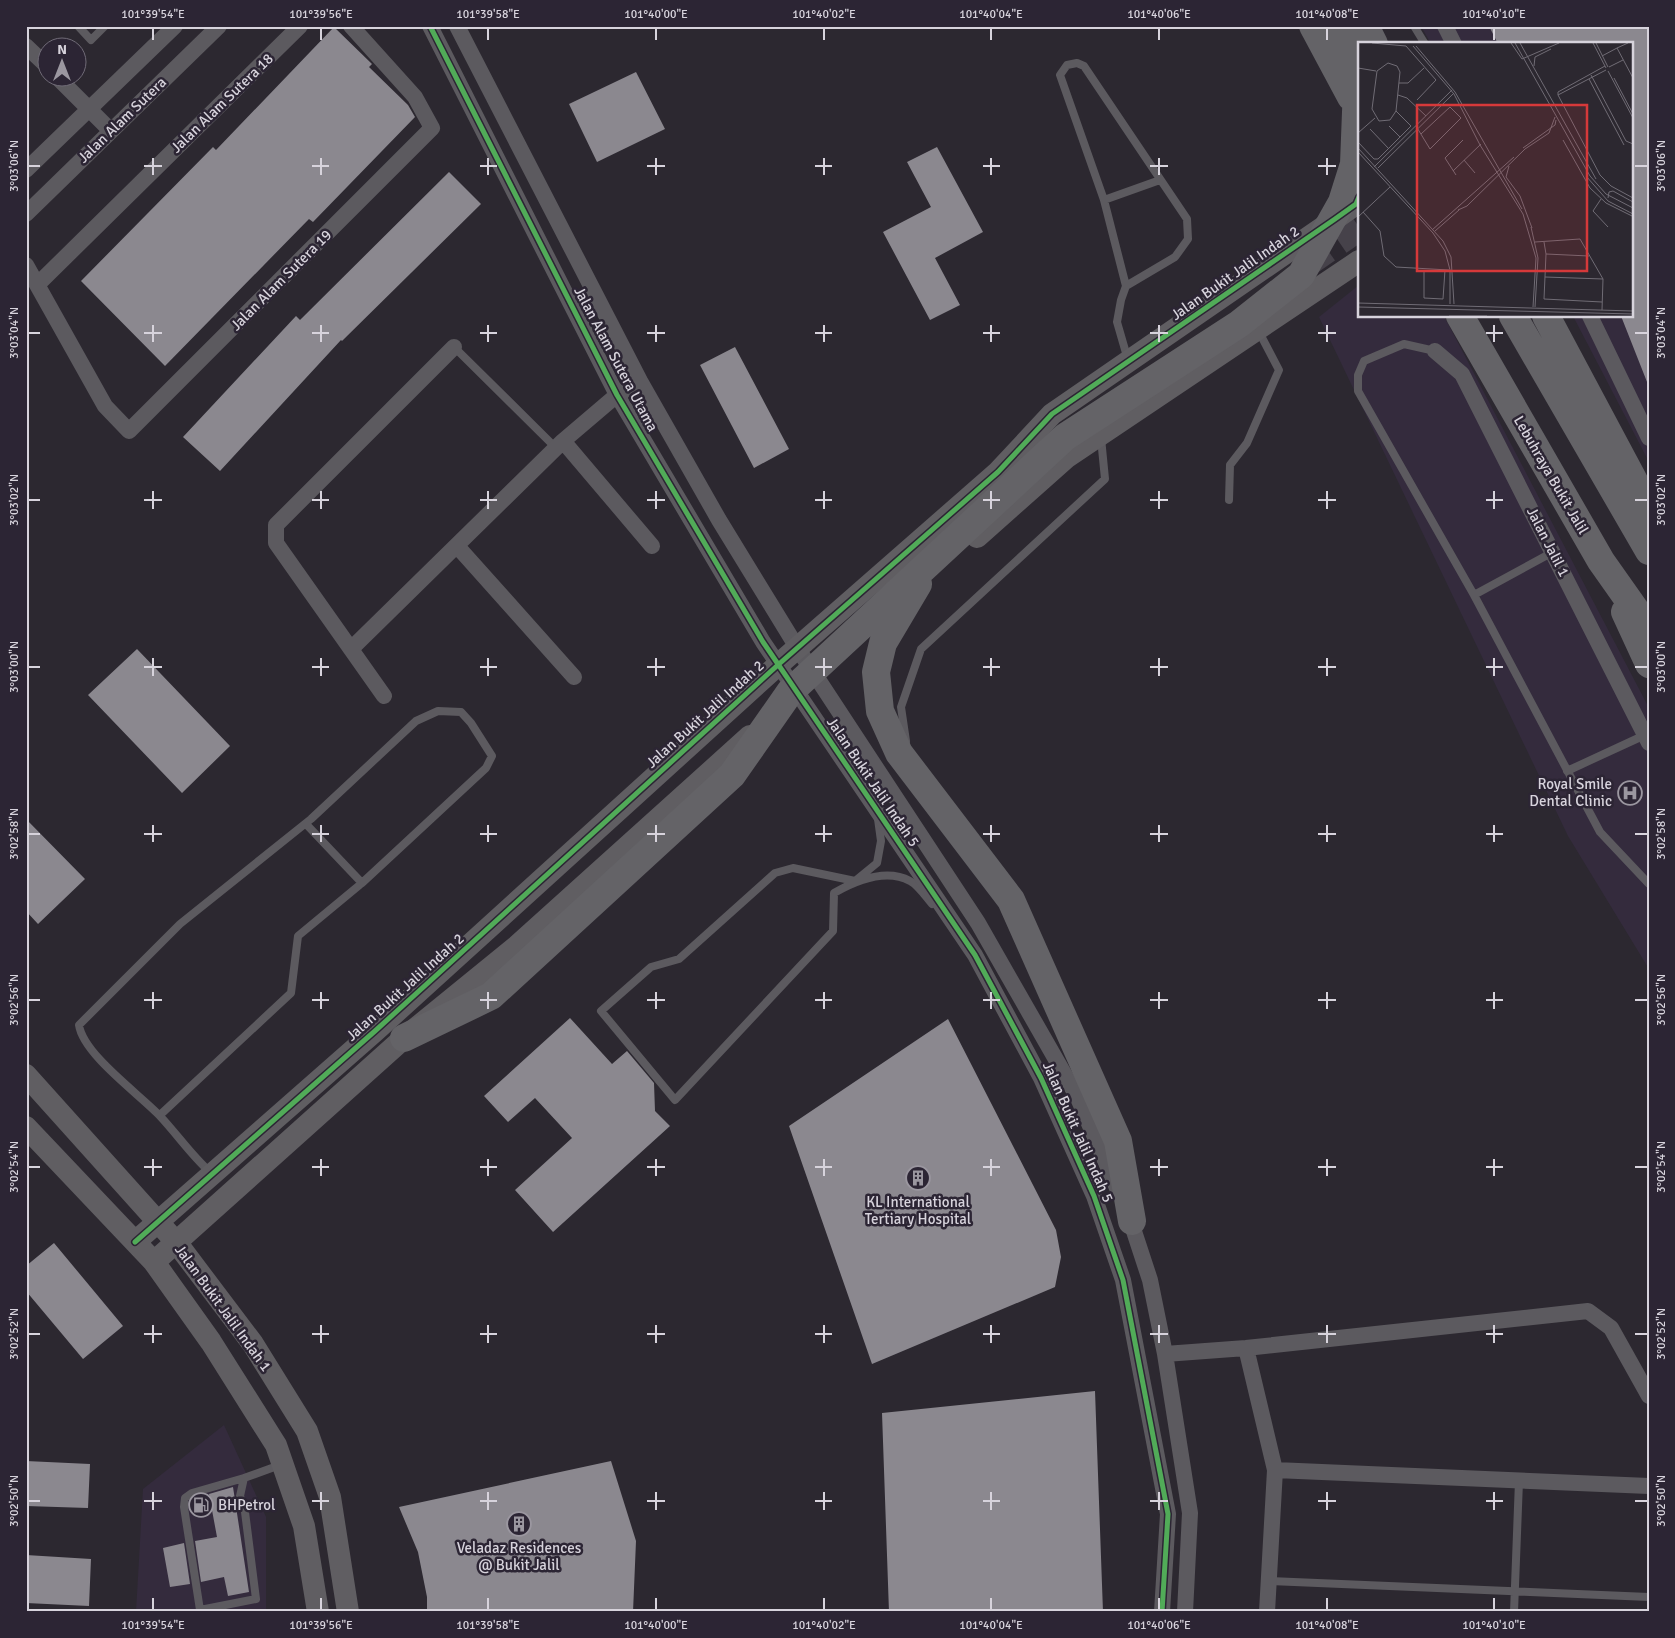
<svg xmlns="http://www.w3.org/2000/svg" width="1675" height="1638" viewBox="0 0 1675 1638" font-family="Signika,sans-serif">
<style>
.built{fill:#342b3d}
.building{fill:#8b888f}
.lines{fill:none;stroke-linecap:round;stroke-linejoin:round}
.highway-tunnel{stroke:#46424a;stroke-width:28;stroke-dasharray:28 14;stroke-linecap:butt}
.lane{stroke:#5c5a5f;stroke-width:8}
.street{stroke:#5c5a5f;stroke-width:16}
.secondary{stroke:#605e62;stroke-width:22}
.highway{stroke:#646367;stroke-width:28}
.cycleway-casing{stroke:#2c2534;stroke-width:8}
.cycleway{stroke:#51ab58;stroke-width:5}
.ticks{fill:none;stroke:#d7d3dc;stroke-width:2}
.labels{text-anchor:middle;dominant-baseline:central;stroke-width:5;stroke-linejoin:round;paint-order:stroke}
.street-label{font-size:15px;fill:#d7d3dc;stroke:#2c2534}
.poi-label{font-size:15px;fill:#d7d3dc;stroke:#2c2534}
.inset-road{fill:none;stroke:#706c75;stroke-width:1}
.view{fill:#d6393a;fill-opacity:0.15;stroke:#d6393a;stroke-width:2.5}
.inset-edge{fill:none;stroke:#d7d3dc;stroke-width:2.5}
.neatline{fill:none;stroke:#d7d3dc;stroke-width:2}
.ticks-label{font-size:12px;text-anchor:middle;fill:#d7d3dc}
</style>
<rect width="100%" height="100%" fill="#2c2830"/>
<path class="built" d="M1421,26H1649V462L1573,316H1631V44H1431Z
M1359,285V316H1444L1649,708V969L1568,836L1319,317Z
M224,1425L266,1517V1612H136L143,1489Z"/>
<path class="building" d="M1489,26H1649V387L1621,316H1631V44H1498Z
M334,27L372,64L369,67L408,105L415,117L313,222L309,219L165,366L81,281L213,147L216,150Z
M636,72L665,129L597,162L569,104Z
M937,147L983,232L935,258L960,305L930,320L883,232L931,207L907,162Z
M449,172L481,204L342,341L341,340L220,471L183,437L296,316L300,320Z
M735,347L789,449L754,468L700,365Z
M137,649L230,746L182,793L88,695Z
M26,819L85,879L38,924L26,911Z
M570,1018L612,1064L627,1051L654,1083L655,1111L670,1126L553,1232L515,1190L572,1138L535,1098L508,1122L484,1096Z
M948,1019L1056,1230L1061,1257L1055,1287L872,1364L789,1126Z
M54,1243L123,1326L83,1359L26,1291V1266Z
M1095,1391L1103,1612H889L882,1413Z
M26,1461L90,1464L88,1508L26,1506Z
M611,1461L636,1541L633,1612H427V1597L418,1552L399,1507Z
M233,1487L249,1592L228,1596L224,1577L201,1582L195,1541L217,1537L209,1494Z
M184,1543L190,1584L170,1587L163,1548Z
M26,1555L91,1559L89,1606L26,1603Z"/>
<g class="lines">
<path class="highway-tunnel" d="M1304,265L1359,227"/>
<path class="lane" d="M78,26L91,40L105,26
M1414,26L1425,44
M1104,200L1160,180
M1126,286L1104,200L1060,75L1067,65L1077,63L1084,66L1187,219L1188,239L1175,257L1126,286L1121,300L1117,322L1128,360
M454,347L556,448
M1435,351L1404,344L1364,361L1358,375V391L1474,595L1600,832L1649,884
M1229,500L1230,465L1247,443L1279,370L1258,330
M1474,595L1553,552
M906,741L901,707L921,649L1105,479L1101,438
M1567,771L1645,735
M878,819L881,841L877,863L855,881L793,868L775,873L679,959L651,967L601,1011L675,1100L833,931L834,893C855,881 886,868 910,881C918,885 926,897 932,904
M306,824L362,883
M160,1115L291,993L298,936L362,883L486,768L492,756L471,723L461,712L438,711L416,721L311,819L180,924L79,1025C83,1054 139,1094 159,1115C177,1134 191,1155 210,1172
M1269,1581L1649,1597
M200,1610L184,1507L185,1498L192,1493L244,1478
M200,1612V1610L256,1599L245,1512L240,1496L244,1478L280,1465
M1514,1612L1519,1481"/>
<path class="street" d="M430,26L617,395L763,642L975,955L1041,1078L1094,1196L1123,1280L1168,1514L1162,1612
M457,26L640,381L719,520L798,649L978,923L1078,1098L1117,1188
M1445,26L1454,44
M26,46L48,67
M58,78L111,131
M26,170L175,26
M26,214L219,26
M26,265L105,406L129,431L432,128L415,97L351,26
M37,285L300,26
M1590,316L1649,438
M1435,351L1462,374L1649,743
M563,441L652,546
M457,546L574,677
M351,649L563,441L617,395L640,381
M384,696L276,543V525L454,347
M1128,1213L1150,1280L1165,1354L1190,1513L1185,1612
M1246,1348L1275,1470L1267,1612
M1165,1354L1246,1348L1588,1311L1611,1328L1649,1396
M1275,1470L1649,1486"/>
<path class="secondary" d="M977,537L1067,457L1359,261
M26,1075L176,1242L253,1344L307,1431L330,1497L348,1612
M26,1127L154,1262L211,1342L276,1445L304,1526L318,1612
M135,1242L375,1031L779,664L998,472L1052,414L1335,219L1356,204L1359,197
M154,1262L404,1038L517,946L750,736"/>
<path class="highway" d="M1313,26L1351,97
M1365,26L1374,44
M1460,316L1601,561L1649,629
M1513,316L1649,551
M1546,316L1649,509
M918,584L883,643L876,672L880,711L899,753L1011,900L1118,1141L1132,1221
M1625,612L1649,664
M404,1038L491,996L732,775L790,692L1065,437L1239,324L1301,275L1342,202L1354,164L1357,86L1344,26"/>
<g class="cycleway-casing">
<path id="cycleway" d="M430,26L617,395L763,642L975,955L1041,1078L1094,1196L1123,1280L1168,1514L1162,1612
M135,1242L375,1031L779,664L998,472L1052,414L1335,219L1356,204L1359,197"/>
</g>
<use href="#cycleway" class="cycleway"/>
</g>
<path class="ticks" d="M153,28V40M321,28V40M488,28V40M656,28V40M824,28V40M991,28V40M1159,28V40M1327,28V40M1494,28V40M153,158V175M321,158V175M488,158V175M656,158V175M824,158V175M991,158V175M1159,158V175M1327,158V175M28,166H40M144,166H162M312,166H329M480,166H497M647,166H665M815,166H832M983,166H1000M1150,166H1168M1318,166H1336M1635,166H1648M153,325V342M321,325V342M488,325V342M656,325V342M824,325V342M991,325V342M1159,325V342M1327,325V342M1494,325V342M28,333H40M144,333H162M312,333H329M480,333H497M647,333H665M815,333H832M983,333H1000M1150,333H1168M1318,333H1336M1486,333H1503M1635,333H1648M153,491V509M321,491V509M488,491V509M656,491V509M824,491V509M991,491V509M1159,491V509M1327,491V509M1494,491V509M28,500H40M144,500H162M312,500H329M480,500H497M647,500H665M815,500H832M983,500H1000M1150,500H1168M1318,500H1336M1486,500H1503M1635,500H1648M153,658V676M321,658V676M488,658V676M656,658V676M824,658V676M991,658V676M1159,658V676M1327,658V676M1494,658V676M28,667H40M144,667H162M312,667H329M480,667H497M647,667H665M815,667H832M983,667H1000M1150,667H1168M1318,667H1336M1486,667H1503M1635,667H1648M153,825V842M321,825V842M488,825V842M656,825V842M824,825V842M991,825V842M1159,825V842M1327,825V842M1494,825V842M28,834H40M144,834H162M312,834H329M480,834H497M647,834H665M815,834H832M983,834H1000M1150,834H1168M1318,834H1336M1486,834H1503M1635,834H1648M153,992V1009M321,992V1009M488,992V1009M656,992V1009M824,992V1009M991,992V1009M1159,992V1009M1327,992V1009M1494,992V1009M28,1000H40M144,1000H162M312,1000H329M480,1000H497M647,1000H665M815,1000H832M983,1000H1000M1150,1000H1168M1318,1000H1336M1486,1000H1503M1635,1000H1648M153,1159V1176M321,1159V1176M488,1159V1176M656,1159V1176M824,1159V1176M991,1159V1176M1159,1159V1176M1327,1159V1176M1494,1159V1176M28,1167H40M144,1167H162M312,1167H329M480,1167H497M647,1167H665M815,1167H832M983,1167H1000M1150,1167H1168M1318,1167H1336M1486,1167H1503M1635,1167H1648M153,1325V1343M321,1325V1343M488,1325V1343M656,1325V1343M824,1325V1343M991,1325V1343M1159,1325V1343M1327,1325V1343M1494,1325V1343M28,1334H40M144,1334H162M312,1334H329M480,1334H497M647,1334H665M815,1334H832M983,1334H1000M1150,1334H1168M1318,1334H1336M1486,1334H1503M1635,1334H1648M153,1492V1510M321,1492V1510M488,1492V1510M656,1492V1510M824,1492V1510M991,1492V1510M1159,1492V1510M1327,1492V1510M1494,1492V1510M28,1501H40M144,1501H162M312,1501H329M480,1501H497M647,1501H665M815,1501H832M983,1501H1000M1150,1501H1168M1318,1501H1336M1486,1501H1503M1635,1501H1648M153,1598V1610M321,1598V1610M488,1598V1610M656,1598V1610M824,1598V1610M991,1598V1610M1159,1598V1610M1327,1598V1610M1494,1598V1610"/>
<defs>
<g id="hospital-ring" transform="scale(1.25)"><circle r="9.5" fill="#2c2534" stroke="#9b97a0" stroke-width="1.5"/><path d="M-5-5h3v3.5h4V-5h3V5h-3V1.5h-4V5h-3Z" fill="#9b97a0"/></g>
<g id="building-ring" transform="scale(1.25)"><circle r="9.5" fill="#2c2534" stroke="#9b97a0" stroke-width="1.5"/><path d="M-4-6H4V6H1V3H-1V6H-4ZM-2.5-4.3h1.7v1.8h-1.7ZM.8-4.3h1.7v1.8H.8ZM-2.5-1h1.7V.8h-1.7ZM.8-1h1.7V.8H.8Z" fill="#9b97a0"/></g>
<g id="fuel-ring" transform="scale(1.25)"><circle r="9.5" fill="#2c2534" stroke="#9b97a0" stroke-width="1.5"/><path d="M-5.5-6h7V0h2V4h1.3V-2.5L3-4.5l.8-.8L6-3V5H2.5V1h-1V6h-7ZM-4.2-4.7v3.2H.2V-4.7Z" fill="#9b97a0"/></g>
</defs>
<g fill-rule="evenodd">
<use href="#hospital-ring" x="1630" y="793"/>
<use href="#building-ring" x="918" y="1178"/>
<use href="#fuel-ring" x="201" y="1505"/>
<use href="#building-ring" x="519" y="1524"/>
</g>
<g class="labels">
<g class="street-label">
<text transform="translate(222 103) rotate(-44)">Jalan Alam Sutera 18</text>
<text transform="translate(122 120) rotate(-44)">Jalan Alam Sutera</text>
<text transform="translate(1235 273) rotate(-35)">Jalan Bukit Jalil Indah 2</text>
<text transform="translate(281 280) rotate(-45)">Jalan Alam Sutera 19</text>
<text transform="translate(616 359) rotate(62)">Jalan Alam Sutera Utama</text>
<text transform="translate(1551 475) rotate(60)">Lebuhraya Bukit Jalil</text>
<text transform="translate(1548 542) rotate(63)">Jalan Jalil 1</text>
<text transform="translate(705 714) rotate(-42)">Jalan Bukit Jalil Indah 2</text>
<text transform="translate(873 782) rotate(56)">Jalan Bukit Jalil Indah 5</text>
<text transform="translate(405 987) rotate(-42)">Jalan Bukit Jalil Indah 2</text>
<text transform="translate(1078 1132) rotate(66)">Jalan Bukit Jalil Indah 5</text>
<text transform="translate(223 1308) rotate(54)">Jalan Bukit Jalil Indah 1</text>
</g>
<g class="poi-label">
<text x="1612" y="784" text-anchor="end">Royal Smile<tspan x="1612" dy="17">Dental Clinic</tspan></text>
<text x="918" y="1202">KL International<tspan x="918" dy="17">Tertiary Hospital</tspan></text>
<text x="218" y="1505" text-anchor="start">BHPetrol</text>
<text x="519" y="1548">Veladaz Residences<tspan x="519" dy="17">@ Bukit Jalil</tspan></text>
</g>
</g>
<g transform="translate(1358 42)">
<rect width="275" height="275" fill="#2c2830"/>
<path class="inset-road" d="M14,1L48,4L78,38L59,58M153,1L164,17L201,1M157,1L232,134L248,152L275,166M162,1L238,137M235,1L248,26M238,1L250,25M270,1L259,6L275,36M55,4L96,52L122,103L165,172L178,216L175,265M58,4L97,50L164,167M244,14L259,6M30,21L39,24L42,30L38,69L32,78L21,79L14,67L19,29ZM176,24L177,15L193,7M251,25L265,18M0,26L18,29M250,29L275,76M233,33L268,99L275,102M256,36L275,72M231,37L266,103M41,41H50L66,26M40,53L49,56L68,74M200,53L242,133L253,144L275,156M200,53V50L247,24M200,53L248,28M31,84L42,95M58,84L72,107L103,76L92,65L63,92M12,87L31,107M0,91L17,76M205,98L232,146L248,161L274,174M0,100L16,117H20L53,84L38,69M0,106L85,199L93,215L96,262M165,106L197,83L198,78M0,110L75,191L87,209L92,228V262M106,118L117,131M151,124L148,135L162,154L174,186M16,125L94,48M20,126L96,51M95,129L123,102M98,133L87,116L105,98M228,134L250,159L275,172M250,156L251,150L255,149L275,160M243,157L235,169L250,185M100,168L109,164L167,107L191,91L197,75M5,170L22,189L26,214L38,225L91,228M0,175L32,145M173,185L180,216L177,265M74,188L156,115M77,189L101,168M177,200L222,197L245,237L244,268M186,200L188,212L186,257L244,260M188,212L231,214M187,235L245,237M66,256L85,257L87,228M66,256V228M0,261L275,269M0,265L275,272M91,274H129"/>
<path class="view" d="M59,63H229V229H59Z"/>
<rect width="275" height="275" class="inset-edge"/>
</g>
<rect width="1675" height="1638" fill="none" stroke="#2c2534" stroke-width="55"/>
<g transform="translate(62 62)"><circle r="24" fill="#2c2534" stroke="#706b77"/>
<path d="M0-4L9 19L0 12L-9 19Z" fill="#9b97a0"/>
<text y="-8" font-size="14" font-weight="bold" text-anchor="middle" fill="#d7d3dc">N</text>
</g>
<rect x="28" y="28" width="1620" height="1582" class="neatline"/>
<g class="ticks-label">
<text x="153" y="18">101°39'54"E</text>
<text x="321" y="18">101°39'56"E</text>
<text x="488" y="18">101°39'58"E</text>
<text x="656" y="18">101°40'00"E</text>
<text x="824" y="18">101°40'02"E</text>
<text x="991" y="18">101°40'04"E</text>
<text x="1159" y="18">101°40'06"E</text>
<text x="1327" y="18">101°40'08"E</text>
<text x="1494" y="18">101°40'10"E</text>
<text transform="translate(14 166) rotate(-90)" y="4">3°03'06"N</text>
<text transform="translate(1661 166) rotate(-90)" y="4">3°03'06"N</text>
<text transform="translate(14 333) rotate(-90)" y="4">3°03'04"N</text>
<text transform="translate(1661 333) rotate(-90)" y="4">3°03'04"N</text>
<text transform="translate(14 500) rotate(-90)" y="4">3°03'02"N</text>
<text transform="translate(1661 500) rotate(-90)" y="4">3°03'02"N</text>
<text transform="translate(14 667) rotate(-90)" y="4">3°03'00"N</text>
<text transform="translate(1661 667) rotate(-90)" y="4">3°03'00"N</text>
<text transform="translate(14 834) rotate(-90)" y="4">3°02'58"N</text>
<text transform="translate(1661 834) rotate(-90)" y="4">3°02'58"N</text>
<text transform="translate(14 1000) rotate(-90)" y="4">3°02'56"N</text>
<text transform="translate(1661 1000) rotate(-90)" y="4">3°02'56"N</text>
<text transform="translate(14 1167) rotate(-90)" y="4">3°02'54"N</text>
<text transform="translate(1661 1167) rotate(-90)" y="4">3°02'54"N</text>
<text transform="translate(14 1334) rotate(-90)" y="4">3°02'52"N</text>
<text transform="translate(1661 1334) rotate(-90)" y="4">3°02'52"N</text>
<text transform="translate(14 1501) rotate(-90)" y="4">3°02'50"N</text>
<text transform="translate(1661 1501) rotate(-90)" y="4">3°02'50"N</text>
<text x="153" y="1629">101°39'54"E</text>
<text x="321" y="1629">101°39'56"E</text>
<text x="488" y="1629">101°39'58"E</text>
<text x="656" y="1629">101°40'00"E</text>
<text x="824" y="1629">101°40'02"E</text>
<text x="991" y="1629">101°40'04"E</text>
<text x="1159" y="1629">101°40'06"E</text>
<text x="1327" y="1629">101°40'08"E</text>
<text x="1494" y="1629">101°40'10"E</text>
</g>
</svg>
